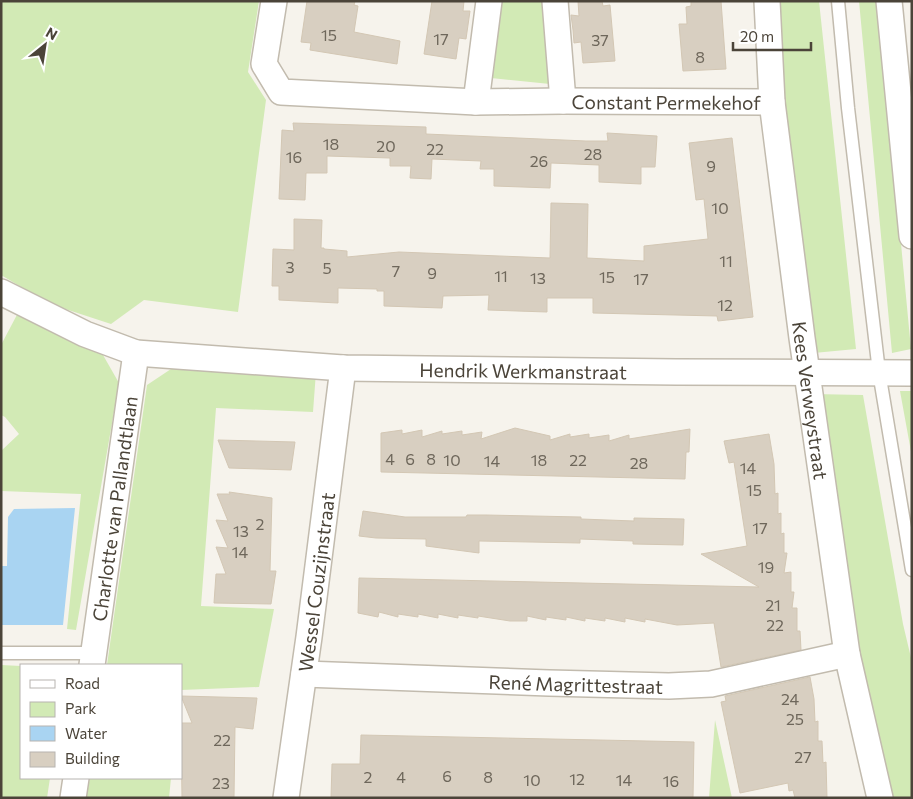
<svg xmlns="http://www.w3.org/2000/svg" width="913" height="799" viewBox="0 0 913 799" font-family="Commissioner,sans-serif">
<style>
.green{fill:#d2eab5}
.water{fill:#a9d4f2}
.building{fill:#d8cfc1;stroke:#d3c7b4}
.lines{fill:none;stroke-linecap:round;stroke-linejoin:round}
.service-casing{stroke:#c2bbae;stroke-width:15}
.minor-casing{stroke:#c2bbae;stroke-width:28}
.service{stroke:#fff;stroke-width:12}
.minor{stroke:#fff;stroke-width:25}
.labels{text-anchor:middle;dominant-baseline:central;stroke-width:4;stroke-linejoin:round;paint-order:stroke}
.number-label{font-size:16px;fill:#6e675b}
.street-label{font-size:19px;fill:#4b4439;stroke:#fff}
</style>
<rect width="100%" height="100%" fill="#f6f3ec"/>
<path class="green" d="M1,1H259L248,72L266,100L238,312L144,300L111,324L50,304L1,275Z
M501,1H545L550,84L491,78Z
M778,1H819L856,349L803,354Z
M859,1H878L911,349L892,353Z
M19,311L99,348L119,383L76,630L67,629L81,494L1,491V451L19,434L5,417L1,415V345Z
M180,363L316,372L313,412L216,408L201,606L274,609L259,687L181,690V665H107L147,385Z
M900,391H912V457Z
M813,394L863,395L903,624L912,662V798H890L857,666Z
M1,665L21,666V778H50L47,798H1Z
M715,720L732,798H709Z
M90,778H171L169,798H86Z"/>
<path class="water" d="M75,508L63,625H2L1,566H7L8,517L14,509Z"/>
<path class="building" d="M307,1H355L354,5L358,6L354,32L400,41L397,64L310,50L311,43L301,42Z
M432,1H464L463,11H470L466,39L459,38L456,59L424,54Z
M578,1H602L603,6L610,5L615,61L583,63L581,42L574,43L573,30L571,15L579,16Z
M691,1H721L726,69L683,71L679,24H687L686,7L691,6Z
M293,123L426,127V134L586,141H608L607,133L657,136L655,167H641V184L599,182V165L551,163L550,188L494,186V169H480L481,161L432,159L431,179L410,178L411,166H390V158L327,156V173H306L305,200L279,199L282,130L294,131Z
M732,138L753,317L718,321L717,316L593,313V298H547V312L488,310L489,295L443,296L442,308L384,306V291H377V289L338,288V303L279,300V286H272L273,249L294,250V219L322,220L321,248H324V249L347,251V257L399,252L550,258L551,203L588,204L587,258L644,261V246L708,239L704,199L696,200L689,143Z
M515,428L550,436V440L570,434V437L589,434V438L609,435V441L629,435V439L690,429L689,452H686L685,479L381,472V433L402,430V434L422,430V437L442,431V434L462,431V435L482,432L481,439Z
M769,434L774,464L775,494L778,493V514L781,513V534L784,533V553H787L784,573L791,572V592H794L792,608H797V631H800L801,650L721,667L714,623L677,625L645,619V622L625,618V622L605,618V621L585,618V621L566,617V620L546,617V620L527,616V621H510L478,616V618L458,615V618L438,614V618L418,614V617L398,614V617L379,612L378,617L358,613L359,578L759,587L701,554L747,546L734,462L729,463L724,441Z
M218,440L295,442L291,470L229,468Z
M229,492L272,498L270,571H276L271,604L214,603L216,574H226L216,547L228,548L216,520L228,521L217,494H230Z
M363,511L405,517H466L467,515H486L581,517V519L634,521V518L684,519L683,545L633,544V541L607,540L580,539V543L479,541V553L426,546V539L376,538L359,536Z
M810,677L814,699L815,722L818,721V741H822L823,763L826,762L827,798H795L793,790L789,791L788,783L740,793L721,702L726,701L725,696Z
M181,696L257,698L253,729L235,727L234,798H182L181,723H192Z
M361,735L694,742L693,798H331L332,764H360Z"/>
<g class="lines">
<g class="service-casing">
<path id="service" d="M838,1L848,108L879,372L912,570
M1,653H94"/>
</g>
<g class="minor-casing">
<g id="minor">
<path id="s1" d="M274,1L264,64L281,92L476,102L563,101L772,102"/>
<path d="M555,1L563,101"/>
<path id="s2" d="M767,1L772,102L802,338L847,654L880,798"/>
<path d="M889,1L912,236"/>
<path d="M476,102L489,1"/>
<path id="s3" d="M1,292L85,334L136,353L343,368L676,372L912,373"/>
<path id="s4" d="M92,665L136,353"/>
<path id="s5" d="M304,674L549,683L669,686L711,684L847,654"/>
<path d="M73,798L76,778"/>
<path id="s6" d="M286,798L309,637L343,368"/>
</g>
</g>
<use href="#service" class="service"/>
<use href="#minor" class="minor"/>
</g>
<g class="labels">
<g class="number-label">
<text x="329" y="34">15</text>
<text x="441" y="38">17</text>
<text x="600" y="39">37</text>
<text x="700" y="56">8</text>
<text x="331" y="143">18</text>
<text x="386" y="145">20</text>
<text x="435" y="148">22</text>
<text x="593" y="153">28</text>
<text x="294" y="156">16</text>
<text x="539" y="160">26</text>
<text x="711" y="165">9</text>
<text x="720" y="207">10</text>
<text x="726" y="260">11</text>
<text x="290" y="266">3</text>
<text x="327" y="267">5</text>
<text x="396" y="270">7</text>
<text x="432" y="272">9</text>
<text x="501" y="275">11</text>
<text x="607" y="276">15</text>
<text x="538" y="277">13</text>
<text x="641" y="278">17</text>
<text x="725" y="304">12</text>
<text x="390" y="458">4</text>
<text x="410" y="458">6</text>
<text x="431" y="458">8</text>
<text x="452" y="459">10</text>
<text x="539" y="459">18</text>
<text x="578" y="459">22</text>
<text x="492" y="460">14</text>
<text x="639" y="462">28</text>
<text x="748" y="467">14</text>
<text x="754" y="489">15</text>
<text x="260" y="523">2</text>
<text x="760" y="527">17</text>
<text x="241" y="530">13</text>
<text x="240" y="551">14</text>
<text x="766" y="566">19</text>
<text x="773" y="604">21</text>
<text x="775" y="624">22</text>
<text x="790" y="698">24</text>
<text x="795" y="718">25</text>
<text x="222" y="739">22</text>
<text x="803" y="756">27</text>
<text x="447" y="775">6</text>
<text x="368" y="776">2</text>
<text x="401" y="776">4</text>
<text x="488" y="776">8</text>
<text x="577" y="778">12</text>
<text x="532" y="779">10</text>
<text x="624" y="779">14</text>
<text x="671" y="780">16</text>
<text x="221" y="782">23</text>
</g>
<g class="street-label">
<text stroke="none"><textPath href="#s1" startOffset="482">Constant Permekehof</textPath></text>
<text stroke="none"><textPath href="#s3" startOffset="536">Hendrik Werkmanstraat</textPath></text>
<text stroke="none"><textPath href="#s2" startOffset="402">Kees Verweystraat</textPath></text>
<text stroke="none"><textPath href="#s4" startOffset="158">Charlotte van Pallandtlaan</textPath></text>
<text stroke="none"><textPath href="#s6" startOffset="218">Wessel Couzijnstraat</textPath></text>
<text stroke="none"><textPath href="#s5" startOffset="272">René Magrittestraat</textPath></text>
</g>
</g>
<rect width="913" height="799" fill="none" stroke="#4b4439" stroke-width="5"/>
<rect x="20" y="664" width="162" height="115" fill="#ffffff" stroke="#b7b4b0"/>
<rect x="30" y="680" width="25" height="8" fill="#ffffff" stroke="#b7b4b0"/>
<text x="65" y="689" font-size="15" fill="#4b4439">Road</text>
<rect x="30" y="702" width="25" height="15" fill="#d2eab5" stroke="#b7b4b0"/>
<text x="65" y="714" font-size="15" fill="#4b4439">Park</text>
<rect x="30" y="726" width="25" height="15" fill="#a9d4f2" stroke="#b7b4b0"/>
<text x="65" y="739" font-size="15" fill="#4b4439">Water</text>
<rect x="30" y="752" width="25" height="15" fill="#d8cfc1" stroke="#b7b4b0"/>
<text x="65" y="764" font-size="15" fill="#4b4439">Building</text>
<g transform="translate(45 45) rotate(30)" stroke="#ffffff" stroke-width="4" paint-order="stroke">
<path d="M0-4L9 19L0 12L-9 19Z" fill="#4b4439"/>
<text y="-8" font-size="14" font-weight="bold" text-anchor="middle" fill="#4b4439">N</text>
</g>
<path d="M733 42v8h78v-8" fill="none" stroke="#4b4439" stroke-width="2.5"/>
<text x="740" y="42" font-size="15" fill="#4b4439" stroke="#ffffff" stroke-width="4" paint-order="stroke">20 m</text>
</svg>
